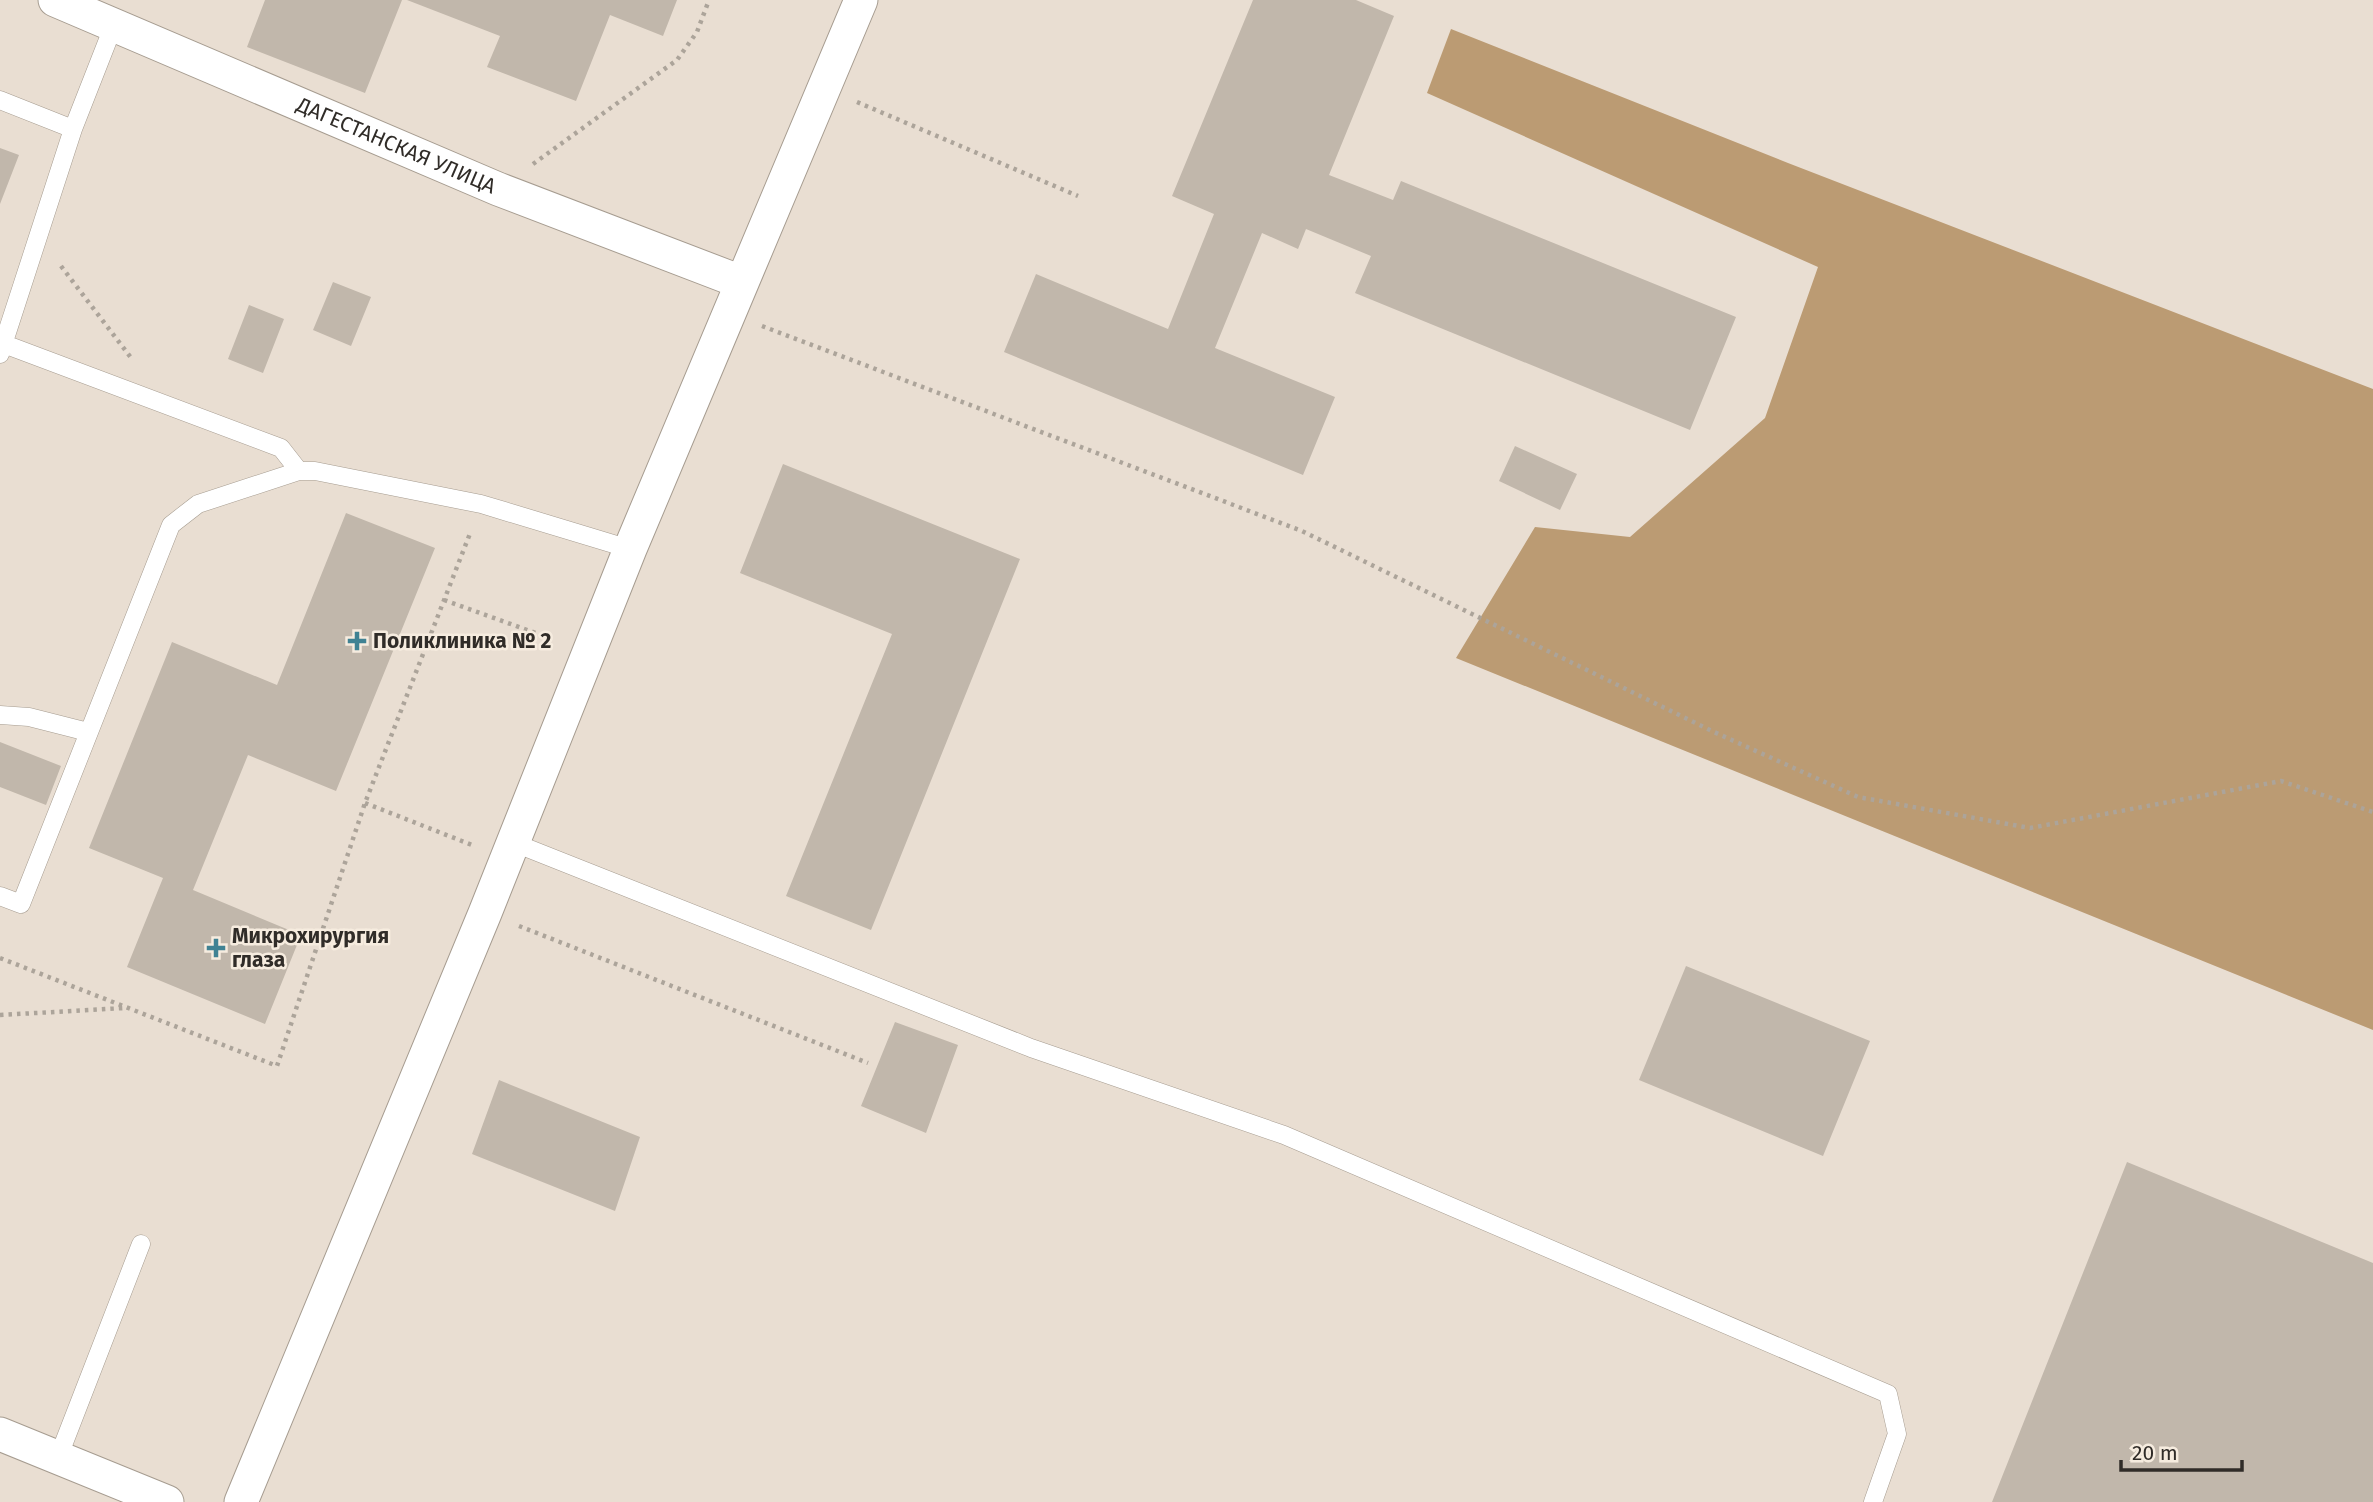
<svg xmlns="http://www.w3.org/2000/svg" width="2373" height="1502" viewBox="0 0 2373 1502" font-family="'Fira Sans',sans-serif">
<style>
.forest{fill:#bb9b73}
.building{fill:#c1b7ab}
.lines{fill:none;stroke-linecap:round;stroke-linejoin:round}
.lane-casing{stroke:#a69c90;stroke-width:19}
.street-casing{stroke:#a69c90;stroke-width:35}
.path{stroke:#aca49a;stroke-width:4.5;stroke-dasharray:3.5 5;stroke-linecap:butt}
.lane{stroke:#fff;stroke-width:18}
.street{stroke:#fff;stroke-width:33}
.poi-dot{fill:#408293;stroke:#f6ecdf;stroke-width:2.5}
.labels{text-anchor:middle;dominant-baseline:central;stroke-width:5;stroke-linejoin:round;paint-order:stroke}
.street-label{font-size:21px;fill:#302c28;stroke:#f6ecdf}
.poi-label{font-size:21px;font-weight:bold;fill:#302c28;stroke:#f6ecdf;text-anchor:start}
</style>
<rect width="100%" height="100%" fill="#e9ded2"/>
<path class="forest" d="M1451,29L1788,163L2373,389V1030L1456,658L1535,527L1630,537L1765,418L1818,267L1427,93Z"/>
<path class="building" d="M265,0H402L365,93L247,47Z
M407,0H677L663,36L610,15L576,101L487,67L500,36Z
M1253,0H1356L1394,16L1329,175L1393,200L1401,181L1736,317L1690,430L1355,293L1371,256L1306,229L1298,249L1262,233L1215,348L1335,397L1303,475L1004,352L1036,274L1168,329L1214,214L1172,196Z
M0,148L19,155L0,204Z
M333,282L371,297L351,346L313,330Z
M249,305L284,319L263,373L228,359Z
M1515,446L1577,474L1560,510L1499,481Z
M783,464L1020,559L871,930L786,896L892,634L740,573Z
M346,513L435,548L336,791L248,755L193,890L301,935L265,1024L127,967L163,878L89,848L172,642L277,685Z
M0,742L61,766L46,805L0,787Z
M1686,966L1870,1041L1823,1156L1639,1080Z
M895,1022L958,1045L926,1133L861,1106Z
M499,1080L640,1137L615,1211L472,1154Z
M2127,1162L2373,1263V1502H1992Z"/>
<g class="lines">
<g class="lane-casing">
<path id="lane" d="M0,100L73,129
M4,344L281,448L299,471
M0,354L73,129L113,27
M0,715L29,717L88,732
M512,842L1031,1048L1284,1135L1888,1394L1897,1434L1873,1502
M0,896L21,904L171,525L198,504L299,471H315L481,504L630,549
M58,1458L141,1244"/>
</g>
<g class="street-casing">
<g id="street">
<path id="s1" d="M55,0L498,189L741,282"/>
<path d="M0,1434L167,1502"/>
<path d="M241,1502L485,913L630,549L861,0"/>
</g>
</g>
<path class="path" d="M857,102L1078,196
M533,164L677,60L697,32L709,0
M61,266L132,359
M762,326L1302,531L1714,732L1858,797L2030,828L2281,781L2373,812
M444,600L555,640
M365,803L472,845
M519,926L868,1063
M0,958L277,1066L365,803L471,531
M0,1015L125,1008"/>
<use href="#lane" class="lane"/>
<use href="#street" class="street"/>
</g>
<g class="poi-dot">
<path d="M353.5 630.5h7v7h7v7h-7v7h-7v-7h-7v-7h7z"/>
<path d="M212.5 937.5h7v7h7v7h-7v7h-7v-7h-7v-7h7z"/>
</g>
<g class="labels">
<g class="street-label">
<text stroke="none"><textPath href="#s1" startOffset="371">ДАГЕСТАНСКАЯ УЛИЦА</textPath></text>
</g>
<g class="poi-label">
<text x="373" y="641">Поликлиника № 2</text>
<text x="232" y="936">Микрохирургия<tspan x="232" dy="24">глаза</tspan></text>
</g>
</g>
<path d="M2121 1460v10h121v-10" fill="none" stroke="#302c28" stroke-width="3.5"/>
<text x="2132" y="1460" font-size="21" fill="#302c28" stroke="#f6ecdf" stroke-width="5" paint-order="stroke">20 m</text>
</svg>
